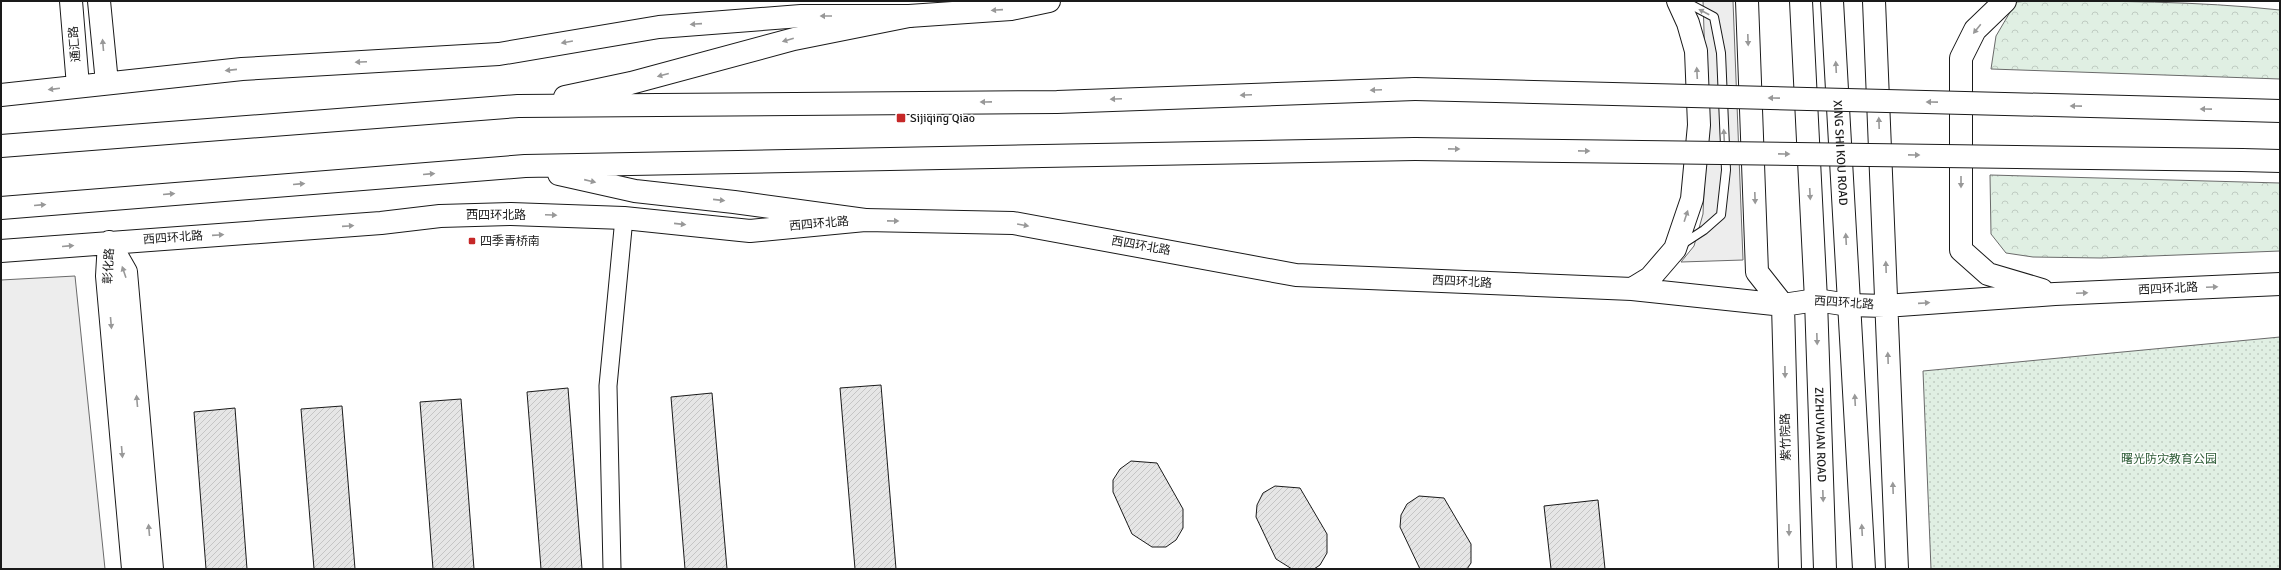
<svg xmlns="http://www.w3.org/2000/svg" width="2281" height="570" viewBox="0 0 2281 570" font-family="Signika,'Noto Sans SC',sans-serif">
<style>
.forest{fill:url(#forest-crowns);stroke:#6a6a6a}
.park{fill:url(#park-dots);stroke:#6a6a6a}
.parking{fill:#ededed;stroke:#6a6a6a}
.building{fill:url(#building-hatch);stroke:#1a1a1a}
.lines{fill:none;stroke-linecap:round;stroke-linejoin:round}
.lane-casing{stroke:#1a1a1a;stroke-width:10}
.street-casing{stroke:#1a1a1a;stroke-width:19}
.secondary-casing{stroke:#1a1a1a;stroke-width:24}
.primary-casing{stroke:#1a1a1a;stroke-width:24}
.highway-casing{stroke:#1a1a1a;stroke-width:24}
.lane{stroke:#fff;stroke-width:8}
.street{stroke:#fff;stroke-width:17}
.secondary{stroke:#fff;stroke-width:22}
.primary{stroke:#fff;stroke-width:22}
.highway{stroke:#fff;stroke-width:22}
.highway-bridge-casing{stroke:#1a1a1a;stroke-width:24;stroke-linecap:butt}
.highway-bridge{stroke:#fff;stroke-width:22}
.oneway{fill:#989898}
.poi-dot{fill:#c62828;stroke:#fff;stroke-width:1.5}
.labels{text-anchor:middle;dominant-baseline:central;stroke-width:3;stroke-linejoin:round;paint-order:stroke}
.street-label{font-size:12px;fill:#1a1a1a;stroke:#fff}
.poi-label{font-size:12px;fill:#1a1a1a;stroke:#fff;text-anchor:start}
.park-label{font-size:12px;fill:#2b5a34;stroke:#fff}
</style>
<defs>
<pattern id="forest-crowns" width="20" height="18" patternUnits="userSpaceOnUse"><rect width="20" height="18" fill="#e0efe3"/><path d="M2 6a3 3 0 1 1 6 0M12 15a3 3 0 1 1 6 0" fill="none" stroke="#c0ccc2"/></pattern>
<pattern id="park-dots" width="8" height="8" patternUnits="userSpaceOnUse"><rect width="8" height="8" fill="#e0efe3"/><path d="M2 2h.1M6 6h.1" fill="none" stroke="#c0ccc2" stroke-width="1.8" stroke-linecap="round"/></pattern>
<pattern id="building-hatch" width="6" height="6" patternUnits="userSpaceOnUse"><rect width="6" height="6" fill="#e6e6e6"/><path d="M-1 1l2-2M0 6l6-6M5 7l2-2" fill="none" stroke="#c5c5c5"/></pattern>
</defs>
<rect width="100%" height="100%" fill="#fff"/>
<path class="forest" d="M2029,1C2112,1 2197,1 2280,10V79L1991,69L1996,36L2016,2Z
M1990,175L2280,183V251L2101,258L2033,257L2006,253L1991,234Z"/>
<path class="park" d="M2280,337V569H1931L1923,371Z"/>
<path class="parking" d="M1703,1H1733L1743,260L1681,262L1694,246L1703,214L1707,120Z
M75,276L105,569H1V280Z"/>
<path class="building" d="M881,385L896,569H855L840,388Z
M568,388L582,569H541L527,392Z
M712,393L727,569H685L671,397Z
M461,399L474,569H433L420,402Z
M342,406L355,569H314L301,409Z
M235,408L247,569H206L194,412Z
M1131,461L1157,463L1183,509V528L1176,540L1166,547H1152L1132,534L1113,492V480L1120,469Z
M1275,486L1300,488L1327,534V553L1320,565L1314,569H1292L1276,559L1256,517L1257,505L1263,493Z
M1419,496L1444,498L1471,544V563L1467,569H1420L1400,527L1401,515L1407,504Z
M1598,500L1605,569H1551L1544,506Z"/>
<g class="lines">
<g class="lane-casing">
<path id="lane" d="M1681,245L1704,230L1721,215L1726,170L1721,53L1714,17L1684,1"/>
</g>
<g class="street-casing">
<path id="street" d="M612,569L608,386L624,218"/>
</g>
<g class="secondary-casing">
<path id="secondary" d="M71,1L78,86
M99,1L107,83
M1747,1L1757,272L1783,305L1790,569
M1874,1L1897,569
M2005,1L1975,30L1961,58V250L1988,274L2042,290
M1,95L242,69L499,54L659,27L801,16H909L1011,9L1049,1
M109,242L126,272L152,569
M109,242L107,276L133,569
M1,251L381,223L440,216L511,214L624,218L750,231L865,220L1013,223L1296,275L1632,289L1783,305L1816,300L1849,305L1885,306L2055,294L2280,284
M1632,289L1650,278L1675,249L1692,199L1699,125L1696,51L1688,23L1678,1"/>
</g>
<g class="primary-casing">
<g id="primary">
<path id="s1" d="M1801,1L1816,300L1825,569"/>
<path id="s2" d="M1832,1L1864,569"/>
</g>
</g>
<g class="highway-casing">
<path id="highway" d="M565,97L631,83L794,39L909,16
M2245,110L2280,111
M1,146L518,106L1057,102L1415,89
M2242,160L2280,161
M559,174L635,191L734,202L865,220
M1,208L525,166L1415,149"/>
</g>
<use href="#lane" class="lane"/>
<use href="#street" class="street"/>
<use href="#secondary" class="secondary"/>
<use href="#primary" class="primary"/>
<use href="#highway" class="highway"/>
<g class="highway-bridge-casing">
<path id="highway-bridge" d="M1415,89L2245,110
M1415,149L2242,160"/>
</g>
<use href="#highway-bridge" class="highway-bridge"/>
</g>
<defs><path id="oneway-solid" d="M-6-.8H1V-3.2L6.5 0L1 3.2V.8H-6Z"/></defs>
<g class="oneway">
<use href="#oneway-solid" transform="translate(997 10) rotate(176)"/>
<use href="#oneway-solid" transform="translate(1704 12) rotate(-152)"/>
<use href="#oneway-solid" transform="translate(826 16) rotate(180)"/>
<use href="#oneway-solid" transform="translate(696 24) rotate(176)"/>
<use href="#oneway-solid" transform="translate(1977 29) rotate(129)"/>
<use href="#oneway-solid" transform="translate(788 40) rotate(164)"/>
<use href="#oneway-solid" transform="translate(1748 40) rotate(88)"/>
<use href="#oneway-solid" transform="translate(567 42) rotate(170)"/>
<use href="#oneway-solid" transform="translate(103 45) rotate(-95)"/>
<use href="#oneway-solid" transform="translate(361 62) rotate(177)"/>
<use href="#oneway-solid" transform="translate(1836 67) rotate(-93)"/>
<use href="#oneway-solid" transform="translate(231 70) rotate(174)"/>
<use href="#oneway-solid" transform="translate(1697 73) rotate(-93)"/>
<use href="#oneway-solid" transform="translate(663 75) rotate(165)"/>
<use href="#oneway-solid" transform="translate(54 89) rotate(173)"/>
<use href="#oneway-solid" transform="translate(1376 90) rotate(178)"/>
<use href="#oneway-solid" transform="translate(1246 95) rotate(178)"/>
<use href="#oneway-solid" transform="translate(1774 98) rotate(-179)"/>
<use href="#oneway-solid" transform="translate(1116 99) rotate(178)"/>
<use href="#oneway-solid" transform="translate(986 102) rotate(179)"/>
<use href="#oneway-solid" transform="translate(1932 102) rotate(-179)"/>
<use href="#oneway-solid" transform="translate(2076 106) rotate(-179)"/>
<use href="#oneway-solid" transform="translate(2206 109) rotate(-179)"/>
<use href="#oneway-solid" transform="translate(1879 123) rotate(-92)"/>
<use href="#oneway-solid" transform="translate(1724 135) rotate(-93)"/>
<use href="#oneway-solid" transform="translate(1454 149) rotate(1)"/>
<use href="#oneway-solid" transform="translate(1584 151) rotate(1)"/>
<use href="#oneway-solid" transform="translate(1784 154) rotate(1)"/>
<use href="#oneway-solid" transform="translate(1914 155) rotate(1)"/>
<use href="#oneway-solid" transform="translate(429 174) rotate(-5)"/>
<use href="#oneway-solid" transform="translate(590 181) rotate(13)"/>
<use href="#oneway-solid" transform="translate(1961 182) rotate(90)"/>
<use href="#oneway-solid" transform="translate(299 184) rotate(-5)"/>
<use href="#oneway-solid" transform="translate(169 194) rotate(-5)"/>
<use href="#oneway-solid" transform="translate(1810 194) rotate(87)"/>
<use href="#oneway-solid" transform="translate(1755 198) rotate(88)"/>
<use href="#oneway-solid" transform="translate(719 200) rotate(6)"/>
<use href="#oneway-solid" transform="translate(40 205) rotate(-5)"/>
<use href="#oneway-solid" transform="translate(551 215) rotate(2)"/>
<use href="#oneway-solid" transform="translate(1686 216) rotate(-72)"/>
<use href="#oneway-solid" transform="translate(893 221) rotate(1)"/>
<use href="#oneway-solid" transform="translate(680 224) rotate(6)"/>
<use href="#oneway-solid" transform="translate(1023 225) rotate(10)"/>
<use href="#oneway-solid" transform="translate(348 226) rotate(-4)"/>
<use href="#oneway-solid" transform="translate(218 235) rotate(-4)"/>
<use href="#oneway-solid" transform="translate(1846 239) rotate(-93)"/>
<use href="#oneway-solid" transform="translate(68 246) rotate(-5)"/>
<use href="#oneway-solid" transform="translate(1886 267) rotate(-92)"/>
<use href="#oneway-solid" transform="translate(124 272) rotate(-109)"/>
<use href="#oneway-solid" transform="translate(2212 287) rotate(-3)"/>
<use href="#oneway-solid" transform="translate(2082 293) rotate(-3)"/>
<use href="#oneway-solid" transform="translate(1924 303) rotate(-4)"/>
<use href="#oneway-solid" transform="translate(111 323) rotate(85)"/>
<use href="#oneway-solid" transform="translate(1817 339) rotate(88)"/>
<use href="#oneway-solid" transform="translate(1888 358) rotate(-92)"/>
<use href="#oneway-solid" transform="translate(1785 372) rotate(89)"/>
<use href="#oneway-solid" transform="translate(1855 400) rotate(-93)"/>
<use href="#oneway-solid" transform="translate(137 401) rotate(-95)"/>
<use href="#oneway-solid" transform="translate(122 452) rotate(85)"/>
<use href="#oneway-solid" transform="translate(1893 488) rotate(-92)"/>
<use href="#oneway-solid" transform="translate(1823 496) rotate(88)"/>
<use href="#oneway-solid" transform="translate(149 530) rotate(-95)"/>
<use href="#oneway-solid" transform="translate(1789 530) rotate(89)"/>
<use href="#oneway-solid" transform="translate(1862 530) rotate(-93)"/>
</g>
<g class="poi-dot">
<rect x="896" y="113" width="10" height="10" rx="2"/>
<rect x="468" y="237" width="8" height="8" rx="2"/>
</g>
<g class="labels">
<g class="street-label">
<text transform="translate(75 44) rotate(-95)">通汇路</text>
<text stroke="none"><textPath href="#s2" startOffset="152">XING SHI KOU ROAD</textPath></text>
<text x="496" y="215">西四环北路</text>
<text transform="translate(819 224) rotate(-5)">西四环北路</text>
<text transform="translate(173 238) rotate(-4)">西四环北路</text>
<text transform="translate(1141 246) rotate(10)">西四环北路</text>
<text transform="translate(109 266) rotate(-87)">彰化路</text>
<text transform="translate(1462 282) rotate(3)">西四环北路</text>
<text transform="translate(2168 289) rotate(-3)">西四环北路</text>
<text transform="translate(1844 303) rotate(4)">西四环北路</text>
<text stroke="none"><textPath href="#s1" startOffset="434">ZIZHUYUAN ROAD</textPath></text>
<text transform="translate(1786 437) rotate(-91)">紫竹院路</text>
</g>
<g class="poi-label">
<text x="910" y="118">Sijiqing Qiao</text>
<text x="480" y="241">四季青桥南</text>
</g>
<g class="park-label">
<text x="2169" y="459">曙光防灾教育公园</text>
</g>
</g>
<rect width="2281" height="570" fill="none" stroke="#1a1a1a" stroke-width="4"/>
</svg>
